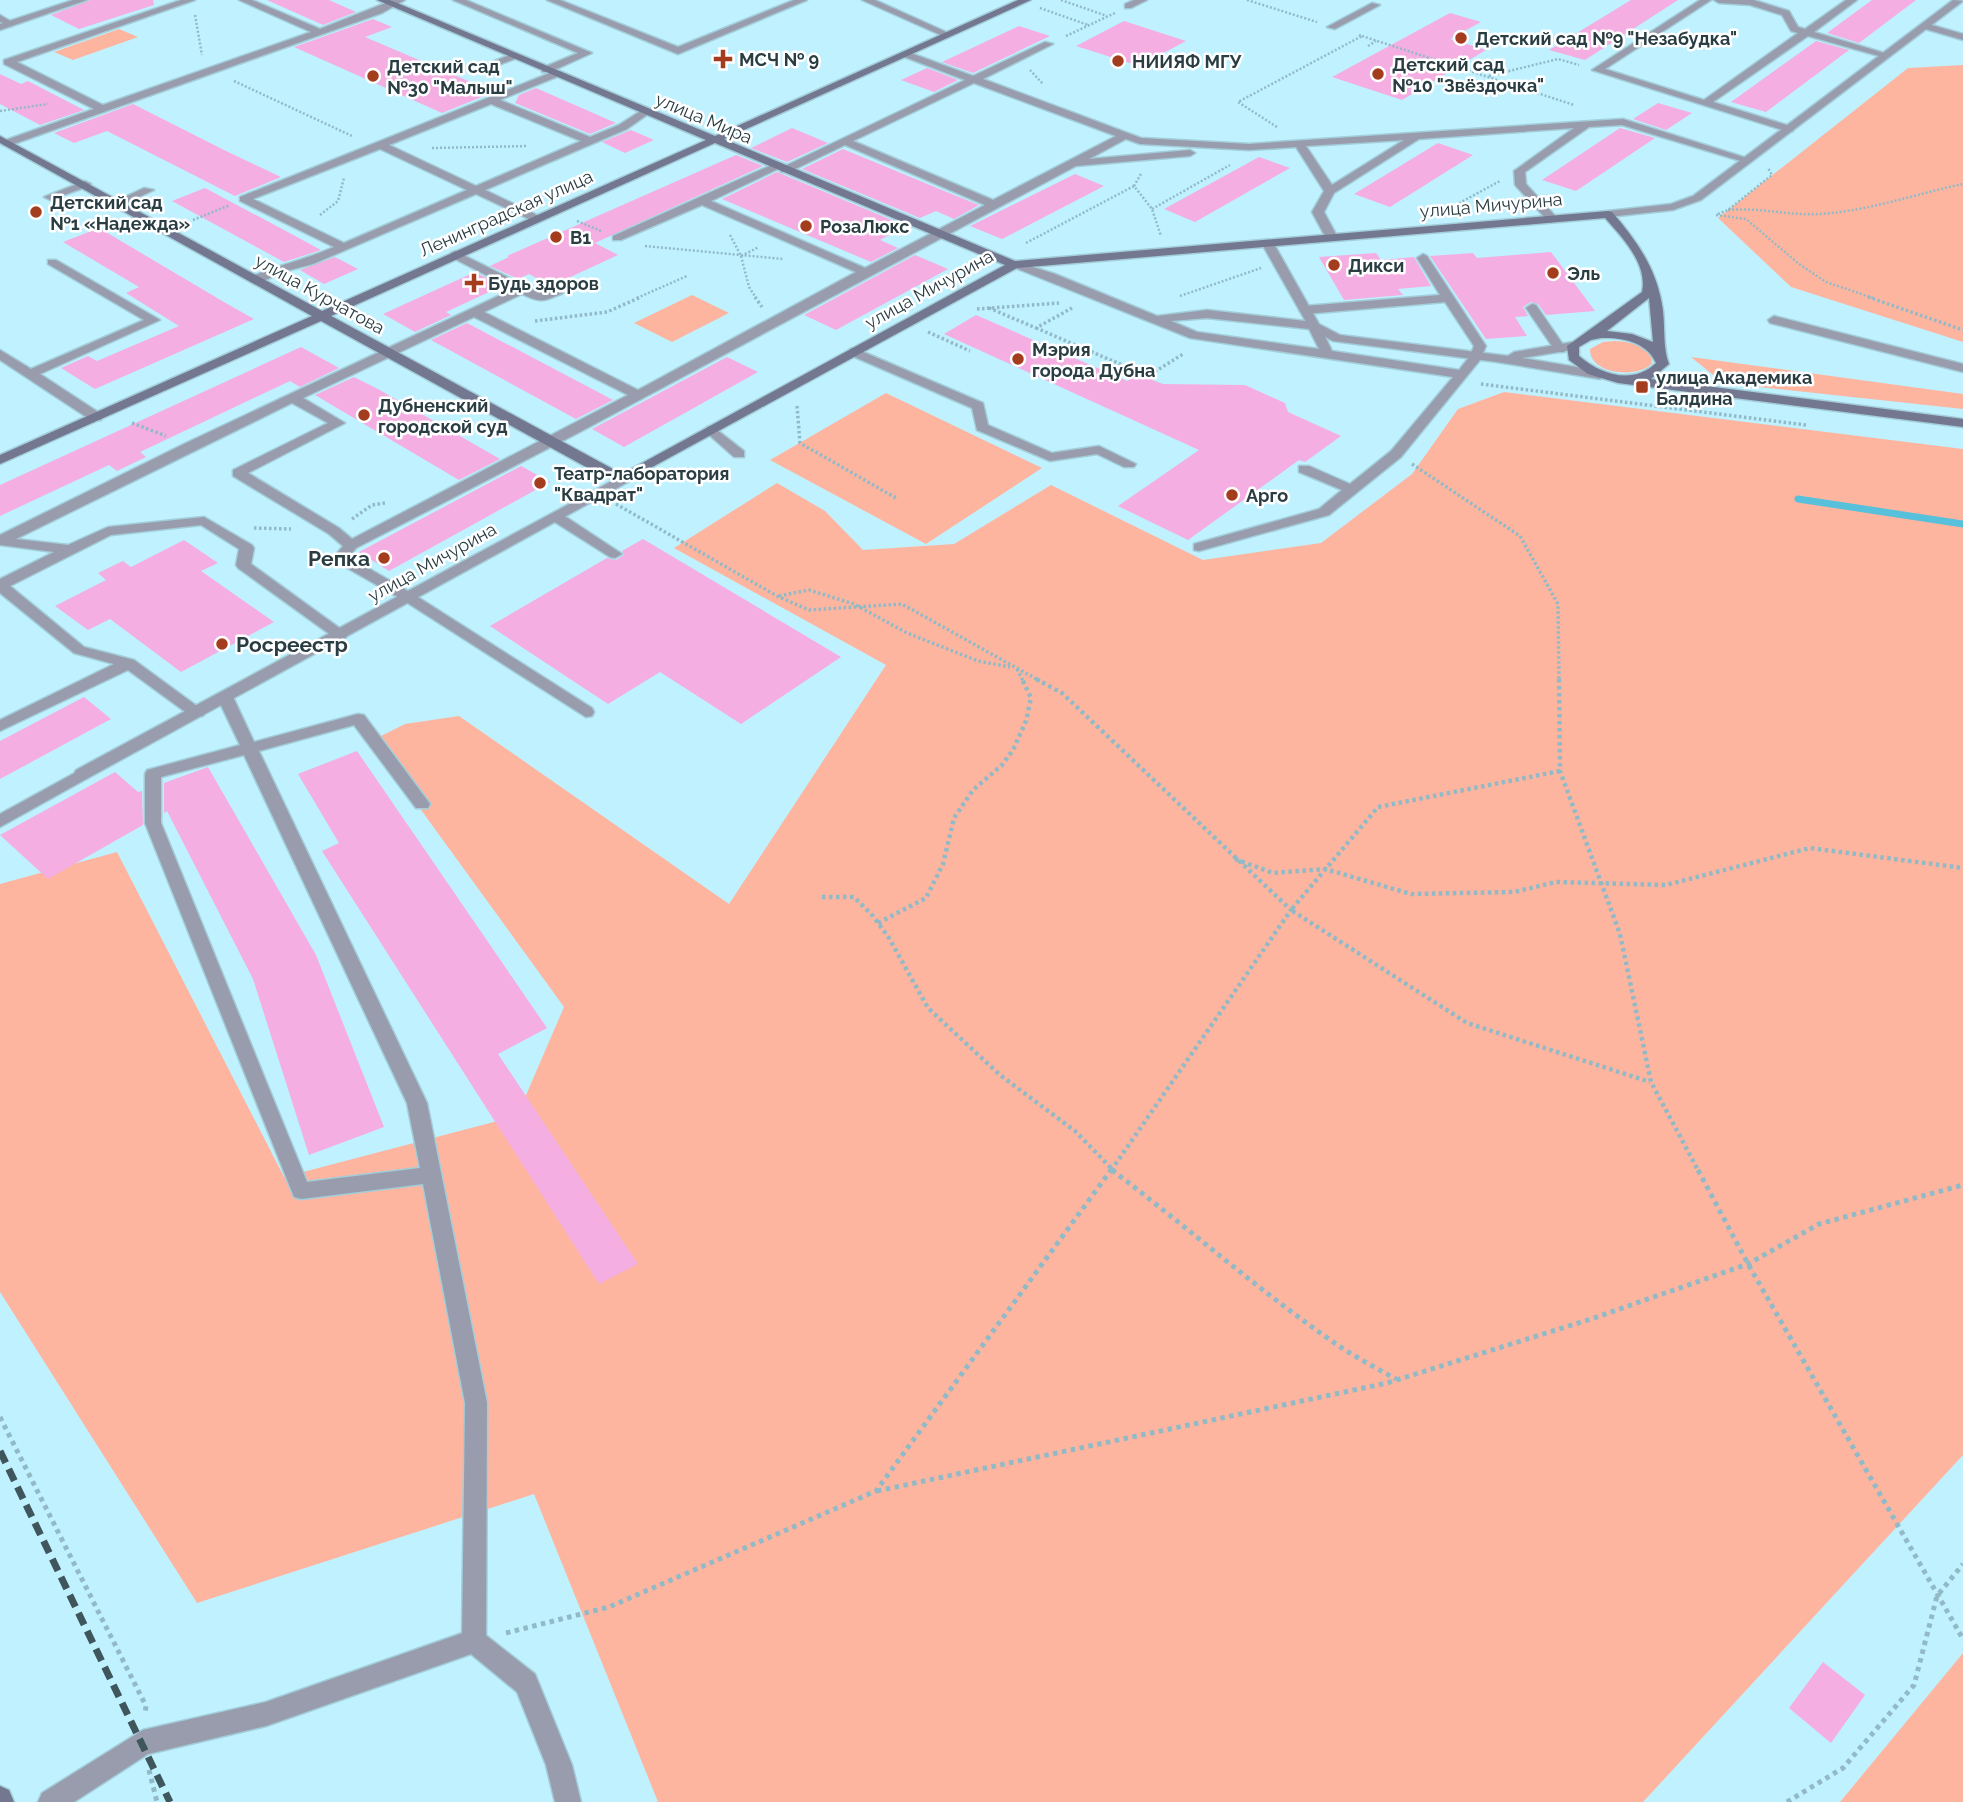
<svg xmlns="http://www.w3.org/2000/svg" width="1963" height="1802" viewBox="0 0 1963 1802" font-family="Raleway,sans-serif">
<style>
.green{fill:#feb5a0}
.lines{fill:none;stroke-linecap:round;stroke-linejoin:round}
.stream{stroke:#57c0db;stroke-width:7}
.building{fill:#f4aee1}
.lane-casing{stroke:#a2cdd9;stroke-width:3}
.street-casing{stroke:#a2cdd9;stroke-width:3}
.secondary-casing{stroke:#a2cdd9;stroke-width:3}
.path-far3{stroke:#92bac6;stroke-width:2.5;stroke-dasharray:2 2;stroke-linecap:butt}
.path-far2{stroke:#92bac6;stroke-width:3.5;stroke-dasharray:2.5 2.5;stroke-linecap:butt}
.path-far1{stroke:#92bac6;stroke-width:4.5;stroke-dasharray:3.5 3.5;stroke-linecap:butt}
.path{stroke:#92bac6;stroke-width:5;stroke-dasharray:4.5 4.5;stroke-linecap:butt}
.lane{fill:#989cac;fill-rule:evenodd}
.street{fill:#989cac;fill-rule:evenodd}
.secondary{fill:#73778f;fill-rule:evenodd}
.rail{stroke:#3e565c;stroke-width:7;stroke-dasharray:13 7;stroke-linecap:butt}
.poi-dot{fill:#a43d1e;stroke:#fff;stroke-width:2.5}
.labels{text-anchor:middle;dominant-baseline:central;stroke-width:5;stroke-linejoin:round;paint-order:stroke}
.far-poi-label{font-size:18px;font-weight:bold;fill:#293d42;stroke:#fff;text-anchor:start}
.far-street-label{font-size:18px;fill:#293d42;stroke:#fff}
.poi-label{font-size:21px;font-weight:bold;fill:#293d42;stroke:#fff;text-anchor:end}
</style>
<rect width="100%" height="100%" fill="#c0f1ff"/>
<path class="green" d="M119,29L138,37L73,60L54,52Z
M1963,65V342L1791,287L1718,218L1908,68Z
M692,295L729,313L672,342L634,323Z
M1615,341C1629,342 1652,345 1652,363C1639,379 1589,375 1590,349L1603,342Z
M1691,357L1963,394V409L1723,383Z
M1504,392L1963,449V1455L1643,1802H658L534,1494L197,1603L0,1292V884L117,852L284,1177L517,1116L564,1007L371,741L405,724L459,716L729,904L886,665L674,548L777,483L825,511L863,550L954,544L1051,485L1203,560L1321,543L1412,474L1458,409Z
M886,393L1042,468L926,544L770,460Z
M1963,1653V1802H1840Z"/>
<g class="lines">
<path class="stream" d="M1798,499L1963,524"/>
</g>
<path class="building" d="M90,0H153L154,5L79,29L51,15Z
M267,0H329L356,12L323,25Z
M1631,0H1678L1585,60L1549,50Z
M1872,0H1916L1859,43L1827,33Z
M1450,13L1481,22L1450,39L1486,50L1402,100L1332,77Z
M373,19L392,27L365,37L494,92L442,113L294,47Z
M1124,21L1186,41L1139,66L1076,46Z
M1019,26L1050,36L973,73L942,62Z
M1816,41L1849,50L1766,112L1731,102Z
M927,68L958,80L934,92L901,80Z
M0,74L21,84L28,81L84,110L40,125L0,104Z
M536,88L616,123L590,134L515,103L519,95Z
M1658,103L1692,113L1666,130L1633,119Z
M133,104L224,150L281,177L235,196L107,131L74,143L54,133Z
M792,128L828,143L787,162L751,148Z
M1620,128L1655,138L1576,191L1542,180Z
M631,130L654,140L625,153L602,142Z
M1438,143L1473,155L1390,207L1354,194Z
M843,149L954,195L979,205L954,219L936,211L920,218L802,169Z
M736,155L763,166L595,243L618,255L551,286L529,274L518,279L490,266L509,257L507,256Z
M1259,157L1290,168L1195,222L1164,209Z
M777,172L906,226L880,240L898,248L871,262L722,199Z
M1075,174L1104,186L1002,239L970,226Z
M205,188L297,237L321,250L284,262L172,201Z
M99,228L229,305L254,319L95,389L61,368L88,356L97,361L179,326L126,293L139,287L63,242Z
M1551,252L1595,311L1546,315L1538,304L1531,302L1523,307L1528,316L1515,317L1527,336L1486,339L1430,256L1473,253L1477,258Z
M1376,253L1381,260L1414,257L1431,286L1398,289L1403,295L1344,300L1319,257Z
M915,255L948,269L836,330L804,315Z
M335,257L358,269L324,284L300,270Z
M475,272L502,286L446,312L451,315L415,332L383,314Z
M976,315L1127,381L1137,374L1163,384L1245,385L1285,403L1288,412L1341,436L1305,462L1299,460L1188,540L1118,506L1199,450L944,334Z
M467,323L577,381L613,400L576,419L431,340Z
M301,347L339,368L300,387L290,381L140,452L146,457L117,471L109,465L0,516V485Z
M727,357L758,372L624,447L592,429Z
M354,377L378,389L500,459L459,480L315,395Z
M521,466L550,482L389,571L359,552Z
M643,539L841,657L741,724L660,672L608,704L490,626L607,558L616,560L624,555L622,551Z
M184,540L218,563L201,571L274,622L181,672L110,619L88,630L55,606L106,580L98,573L123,561L131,567Z
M84,697L111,719L0,779V741Z
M357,751L547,1028L498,1054L638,1264L599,1284L322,851L339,843L298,774Z
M208,767L316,955L384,1127L309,1155L253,979L167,811L164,813V783Z
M115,772L138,792L142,791L143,825L48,879L0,835Z
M1823,1662L1865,1695L1831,1743L1789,1708Z"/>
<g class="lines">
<g class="lane-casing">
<path id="lane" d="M181,0H195L17,62L103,105L311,32L239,0H252L320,29L393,0H405L382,13L11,145H3V141L94,109L4,64V60Z
M453,0H466L592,53L550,72H542V68L578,53Z
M547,0H560L678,47L794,0H807L678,54Z
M862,0H875L953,35L945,37Z
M1134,0H1147L1131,8H1125V4Z
M1700,0H1711L1605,69L1704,100L1798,33L1791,31L1782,15L1750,5L1719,3L1714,0H1754L1789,11L1798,27L1805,29L1846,0H1857L1814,32L1891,55L1886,58L1808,36L1713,102L1793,127V131L1789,132L1592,70Z
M1372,3L1380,5L1335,29L1327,27Z
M0,15L12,22V26L0,22Z
M1925,23L1963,34V40L1922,28L1920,26Z
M1045,42L1053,44L983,79L1141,138L1249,144L1623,119L1753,160L1744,162L1622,125L1589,127L1525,172L1526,184L1558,219L1552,222L1548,221L1515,185L1514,171L1574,128L1419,139L1334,193L1324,212L1338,238L1332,241L1326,238L1312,212L1324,191L1296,147L1249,150L1140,144L1126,139L1089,159L1190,150L1195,153L1190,156L1076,166L578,433L356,548L349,557L413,594L592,708L594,712L592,716L586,717L403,600L335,561L333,558L343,546L329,534L233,476V470L328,423L292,403L16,539L68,545L108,527L204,517L252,545L254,548L251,564L345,632L348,635L345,638H335L238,568L236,565L239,549L201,525L111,535L10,586L84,647L134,660L205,712L203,716H191L128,670L0,731V720L114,664L74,653L0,593V579L54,552L0,545V535L186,443L513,289L451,257V253L455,251L540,293L555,287H563V293C544,301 542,304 522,294L484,312L638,390L856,272L702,205L621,240H613V236L776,163L781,166L780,168L711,201L865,268L985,205L845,145L789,172H781V168L965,80L902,56V52H908L973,76ZM974,83L1116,136L993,200L853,141ZM1404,140L1332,185L1306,146ZM474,317L628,395L352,539L339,528L248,473L345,423L303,398Z
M514,53L517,54V58L485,70L480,67Z
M555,71L559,72V76L500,100L590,137L619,125L642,110L651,112L627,129L485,190L541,217V221H533L476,194L313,264L286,271L261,282H253V276C279,265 307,259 334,247L240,201V197ZM491,104L581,141L476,186L389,145ZM380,149L467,190L344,243L253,199Z
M85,181L91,184L89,186L50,200L44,197Z
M144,188L154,190L122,205L112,203Z
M1423,254L1427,256L1486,346L1480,360L1401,457L1329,515L1199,551L1194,550V544L1319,509L1342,490L1299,472V466H1309L1350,484L1391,451L1453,377L1190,338L1008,265L1014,261L1055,274L1157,316L1207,310L1314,322L1320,326L1332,351L1459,370L1470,356L1474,346L1445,302L1305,314L1299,310L1305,306L1440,295L1417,258ZM1207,318L1309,329L1319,349L1197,332L1171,321Z
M48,260H56L160,320L40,374L101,414V420H91L0,360V350L31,369L144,320L48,264Z
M1532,304L1536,305L1566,349L1564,352H1556L1554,349L1526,308Z
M1774,316L1963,364V372L1770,323L1768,320Z
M854,348L983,403L988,425L1052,453L1099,446L1136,464L1134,467H1124L1097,454L1050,461L977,430L972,408L850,355V349Z
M712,426L744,451V457H734L707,433V427Z
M555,512L560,513L622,554L615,558L610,557L550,519L548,516Z
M225,692L233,697L254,742L358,714L364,715L430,804L428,808H416L354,725L259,751L427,1103L487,1403L486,1641L483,1649L474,1653L465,1649L462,1641L465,1403L423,1184L301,1199L294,1197L145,823V774L147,770L240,745L217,697ZM244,755L407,1103L420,1168L307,1182L161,823V777Z
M82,769L90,774L88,778L0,827V814Z"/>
</g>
<g class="street-casing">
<path id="street" d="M73,0H87L0,30V24Z
M1953,0L1963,1L1701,200L1673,210L1608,217L1602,214L1608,211L1671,204L1693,196Z
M1268,241L1274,244L1319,324L1340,335L1508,356L1514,352L1573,342L1579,346L1577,349L1522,358L1600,371L1606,375L1600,379L1497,362L1333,341L1310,329L1262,244Z
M623,475L628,476V482L88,778H76L74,774L76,770Z
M474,1629L483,1633L535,1674L572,1765L581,1802H555L546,1765L517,1692L471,1654L266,1726L148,1754L74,1802H38L42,1793L143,1730L266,1702Z"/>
</g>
<g class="secondary-casing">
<path id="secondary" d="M377,0H390L715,136L1018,0H1031L724,139L1015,261L1608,211L1612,212C1638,242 1658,271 1663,311C1665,329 1663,349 1669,364L1651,379L1963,419V427L1618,383L1588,374L1569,360L1567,346L1642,292C1648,264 1622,237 1605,218L1017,268L623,483L597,473L321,321L0,464V455L312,316L0,143V136L322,311L706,140ZM715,143L1005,265L622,474L331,316ZM1649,298L1653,342L1632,334L1607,331ZM1601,338C1622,337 1647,342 1656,363C1633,385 1601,375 1579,356V347L1591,340Z
M0,1786L9,1790L14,1802H0Z"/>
</g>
<path class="path-far3" d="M1061,0L1107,16
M1247,0L1317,22
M1040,8L1088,25
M195,15L202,55
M1066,36L1115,13
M1362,36L1574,105
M1368,46L1376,41
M1030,70L1043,84
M1489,76L1558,59L1579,65
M234,81L352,136
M0,111L48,104
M1277,127L1238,102L1362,36L1358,35
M432,148L528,146
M1141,174L1134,186L1152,209L1161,236
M1452,207L1500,181
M1152,209L1230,165
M1728,210C1759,207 1789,216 1820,214C1868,211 1916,194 1963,184
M1718,214L1728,210L1772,175L1768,168
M320,215L338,201L344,178
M1716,215L1746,219L1799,264L1826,282L1873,298
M193,220L230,205
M577,221L601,231
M730,235L741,256L759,247
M1026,243L1134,186
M645,246L783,259
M741,256L749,287L756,298
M1180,296L1261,268
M637,298L687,276"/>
<path class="path-far2" d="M755,297L762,307
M1868,297L1963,330
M989,308L1036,328L1072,308
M977,309L1059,303
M535,321L607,312L641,297
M1036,328L1148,376L1183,354
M928,332L970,351
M1481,384L1806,425
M797,406L800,443L896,498
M132,423L166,436
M1412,464L1520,536L1558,604L1559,681
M616,504L777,596L809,610L902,604L1040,681
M352,519L372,505L385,503
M254,528L291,529
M779,596L809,590L854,604L907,633L978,661L1010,667
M1017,669L1023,681"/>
<path class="path-far1" d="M1036,679L1062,693L1291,910L1110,1172
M1559,679L1560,771L1620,934L1651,1082L1699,1172
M1560,771L1378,807L1291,910L1467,1023L1650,1082
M1235,859L1273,873L1325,869L1411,894L1514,892L1556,882L1666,885L1810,848L1963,868
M822,897H854L873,916L889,938L928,1008L1000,1075L1075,1131L1115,1172
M878,923L926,898L943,864L954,818L973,790L1002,765L1013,750L1026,721L1031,698L1022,679"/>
<path class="path" d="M1112,1170C1187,1227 1258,1290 1336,1344C1355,1357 1376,1368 1396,1379
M1698,1170L1748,1264L1963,1639
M0,1417L146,1706L145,1714
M877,1491L1387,1383L1591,1319L1748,1264L1819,1224L1963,1185
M506,1633L609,1607L876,1491L1111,1170
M149,1770L157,1802
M1787,1802L1843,1768L1914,1685L1937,1596L1963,1564"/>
<use href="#lane" class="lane"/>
<use href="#street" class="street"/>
<use href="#secondary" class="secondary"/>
<path class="rail" d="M0,1451L170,1802"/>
</g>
<g class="poi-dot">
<circle cx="1461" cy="38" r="7"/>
<path d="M719.5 48.5h7v7h7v7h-7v7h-7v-7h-7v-7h7z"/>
<circle cx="1118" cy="61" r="7"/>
<circle cx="1378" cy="74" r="7"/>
<circle cx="373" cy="76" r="7"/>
<circle cx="36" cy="212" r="7"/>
<circle cx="806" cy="226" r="7"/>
<circle cx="556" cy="237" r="7"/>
<circle cx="1334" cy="265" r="7"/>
<circle cx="1553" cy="273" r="7"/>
<path d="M470.5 272.5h7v7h7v7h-7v7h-7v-7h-7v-7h7z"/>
<circle cx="1018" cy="359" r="7"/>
<rect x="1635" y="380" width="14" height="14" rx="3.5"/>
<circle cx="364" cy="415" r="7"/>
<circle cx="540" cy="483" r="7"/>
<circle cx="1232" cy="495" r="7"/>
<circle cx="384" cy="558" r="7"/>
<circle cx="222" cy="644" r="7"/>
</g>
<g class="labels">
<g class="far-poi-label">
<text x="1475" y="38">Детский сад №9 "Незабудка"</text>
<text x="739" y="59">МСЧ № 9</text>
<text x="1132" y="61">НИИЯФ МГУ</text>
<text x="1392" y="64">Детский сад<tspan x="1392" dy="21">№10 "Звёздочка"</tspan></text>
<text x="387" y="66">Детский сад<tspan x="387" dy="21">№30 "Малыш"</tspan></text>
<text x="50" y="202">Детский сад<tspan x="50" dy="21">№1 «Надежда»</tspan></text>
<text x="820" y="226">РозаЛюкс</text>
<text x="570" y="237">В1</text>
<text x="1348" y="265">Дикси</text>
<text x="1567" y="273">Эль</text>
<text x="488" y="283">Будь здоров</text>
<text x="1032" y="349">Мэрия<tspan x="1032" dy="21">города Дубна</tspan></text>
<text x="1656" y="377">улица Академика<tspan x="1656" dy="21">Балдина</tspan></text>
<text x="378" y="405">Дубненский<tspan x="378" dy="21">городской суд</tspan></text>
<text x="554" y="473">Театр-лаборатория<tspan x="554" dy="21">"Квадрат"</tspan></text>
<text x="1246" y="495">Арго</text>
</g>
<g class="far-street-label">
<text transform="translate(704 118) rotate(23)">улица Мира</text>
<text transform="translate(1491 205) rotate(-5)">улица Мичурина</text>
<text transform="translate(506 213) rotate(-24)">Ленинградская улица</text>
<text transform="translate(929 289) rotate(-29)">улица Мичурина</text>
<text transform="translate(320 294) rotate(29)">улица Курчатова</text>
<text transform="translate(432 562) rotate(-29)">улица Мичурина</text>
</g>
<g class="poi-label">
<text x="370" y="558">Репка</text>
<text x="236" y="644" text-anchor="start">Росреестр</text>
</g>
</g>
</svg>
